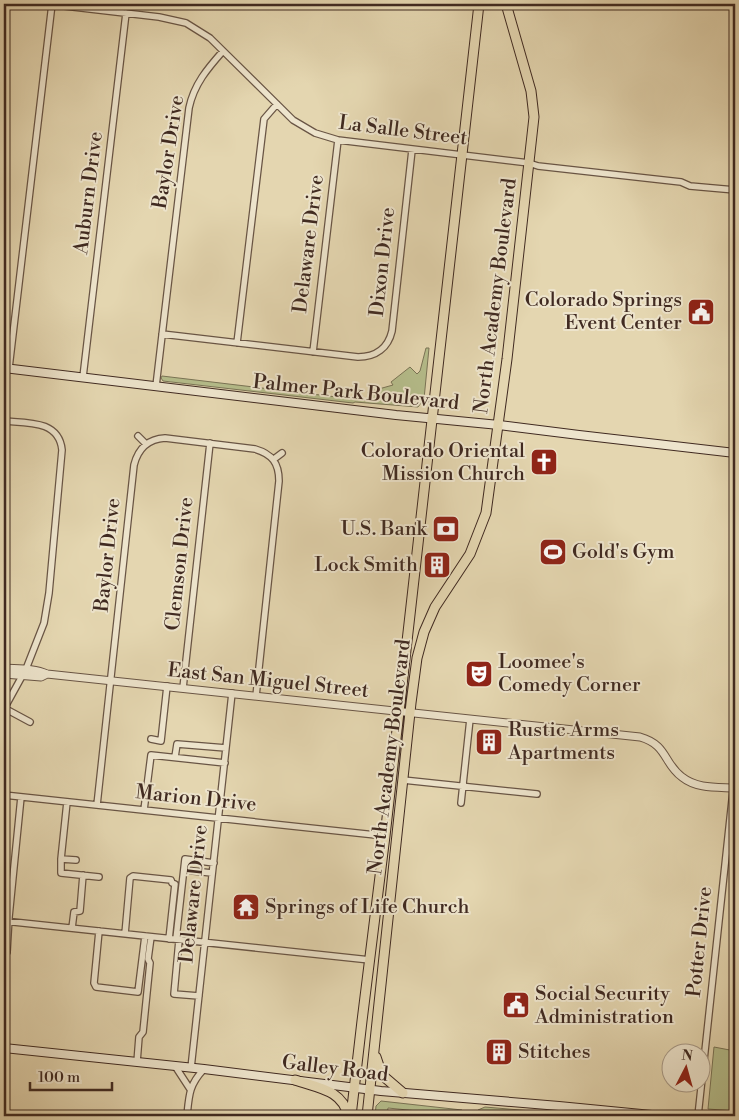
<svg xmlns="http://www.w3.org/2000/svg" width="739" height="1120" viewBox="0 0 739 1120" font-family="'Libre Bodoni',serif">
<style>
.green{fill:#b5bd8b;stroke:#7a7456}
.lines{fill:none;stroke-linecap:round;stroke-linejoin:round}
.minor-casing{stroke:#695545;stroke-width:8}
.tertiary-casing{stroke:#695545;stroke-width:9}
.secondary-casing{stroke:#402a21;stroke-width:10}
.trunk-casing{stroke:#402a21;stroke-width:11}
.minor{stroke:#ede4cc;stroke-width:5.5}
.tertiary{stroke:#ede4cc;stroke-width:7}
.secondary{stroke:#ede4cc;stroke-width:8}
.trunk{stroke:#e4d6b0;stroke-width:9}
.labels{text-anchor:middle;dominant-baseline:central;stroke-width:4;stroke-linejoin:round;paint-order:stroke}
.street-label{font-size:20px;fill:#402a21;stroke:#ede4cc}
.poi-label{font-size:20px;fill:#402a21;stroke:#ede4cc;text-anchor:start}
</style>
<rect width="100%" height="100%" fill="#e4d6b0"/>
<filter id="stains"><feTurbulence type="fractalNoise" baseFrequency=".004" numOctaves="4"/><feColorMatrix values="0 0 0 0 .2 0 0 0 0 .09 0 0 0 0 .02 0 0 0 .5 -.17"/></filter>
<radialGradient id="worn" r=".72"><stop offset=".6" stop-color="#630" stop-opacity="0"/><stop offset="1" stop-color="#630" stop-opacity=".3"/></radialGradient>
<path class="green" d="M426,348H429L424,399L418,407L355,402L353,403L163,381L161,378L162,376L370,401L368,392L393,385L391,382L410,367L417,374L420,371Z
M714,1047L735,1051V1111L708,1109Z
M381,1101L462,1110L466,1116L388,1108L387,1116H375L376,1106Z
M485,1107L543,1112L548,1116H476L478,1110Z"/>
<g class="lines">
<g class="minor-casing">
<path id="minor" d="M47,4L159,17L186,23L210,38L293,120L315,133L338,140L529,163L538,166L681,182L690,186L735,190
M162,334L358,357C376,357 388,348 392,331L412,150
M237,343L264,119L277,104
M313,352L338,140
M9,368L52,4
M83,377L126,13
M156,386L189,108C194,84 208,68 223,51
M4,421C27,423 59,420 62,450L49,593L44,623L26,669L4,709
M138,436L146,444
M274,459L282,453
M183,688L210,443
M4,708L30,722
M151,739L161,741L167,686
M175,757L177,744L226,748
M403,780L537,794
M4,795L385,836
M67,802L61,859L76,860
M461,803L470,719
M97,805L134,465C138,449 148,439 165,438L255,449C272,454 279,463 279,481L256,696
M144,810L151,755L225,763
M61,859V873L99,877
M184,870L212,873
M4,921L370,960
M72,928L74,912L80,911L83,875
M99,931L94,983L96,987L138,992L145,936
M125,934L130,878L133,876L171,880L172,883L175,884L169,939
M176,939L185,859L214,863
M179,940L174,994L199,996
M7,952L9,917L21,797
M137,1062L139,1037L143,1032L150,963L148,959L151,937
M175,1066L190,1089
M191,1068L232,693
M187,1116C189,1095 189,1085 204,1069
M698,1116L735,772"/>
</g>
<g class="tertiary-casing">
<path id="tertiary" d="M4,668C18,669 34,668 47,674L640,737C668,745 663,763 682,777C697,789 717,787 735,788
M4,674L41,677L47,674"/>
</g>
<g class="secondary-casing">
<path id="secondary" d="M4,368L396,415L499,425L579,435L735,453
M4,1048L204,1069L381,1091L559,1106L662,1116"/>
</g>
<g class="trunk-casing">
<path id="trunk" d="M376,1057L382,1075L403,1093
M295,1080C318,1088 343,1090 348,1116
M351,1116L362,1021L385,836L479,4
M367,1116L411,703L417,658L424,632L435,607L470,554L486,513L507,359L534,117L531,91L506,4"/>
</g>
<use href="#minor" class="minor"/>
<use href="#tertiary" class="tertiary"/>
<use href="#secondary" class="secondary"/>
<use href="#trunk" class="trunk"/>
</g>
<defs>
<g id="civic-square" transform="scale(1.4375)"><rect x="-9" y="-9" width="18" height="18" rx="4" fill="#8f2418" stroke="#ede4cc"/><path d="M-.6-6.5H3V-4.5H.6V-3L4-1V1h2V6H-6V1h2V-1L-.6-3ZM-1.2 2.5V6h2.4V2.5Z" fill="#fff"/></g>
<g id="church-square" transform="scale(1.4375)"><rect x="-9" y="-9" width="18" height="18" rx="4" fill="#8f2418" stroke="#ede4cc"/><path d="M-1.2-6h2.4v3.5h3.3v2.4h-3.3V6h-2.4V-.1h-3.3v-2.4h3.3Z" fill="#fff"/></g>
<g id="bank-square" transform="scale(1.4375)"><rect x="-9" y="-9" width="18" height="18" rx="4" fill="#8f2418" stroke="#ede4cc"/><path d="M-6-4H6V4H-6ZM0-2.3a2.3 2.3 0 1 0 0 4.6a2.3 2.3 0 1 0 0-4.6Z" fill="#fff"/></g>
<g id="stadium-square" transform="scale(1.4375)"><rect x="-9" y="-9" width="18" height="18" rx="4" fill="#8f2418" stroke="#ede4cc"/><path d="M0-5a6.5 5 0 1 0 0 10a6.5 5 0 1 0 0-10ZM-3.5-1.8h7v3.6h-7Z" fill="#fff"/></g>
<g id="building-square" transform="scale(1.4375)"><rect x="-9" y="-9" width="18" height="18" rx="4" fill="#8f2418" stroke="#ede4cc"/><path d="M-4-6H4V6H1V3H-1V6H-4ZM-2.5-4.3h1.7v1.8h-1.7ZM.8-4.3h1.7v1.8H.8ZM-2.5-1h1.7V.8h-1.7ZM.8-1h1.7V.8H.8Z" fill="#fff"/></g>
<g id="theatre-square" transform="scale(1.4375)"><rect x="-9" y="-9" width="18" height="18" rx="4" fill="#8f2418" stroke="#ede4cc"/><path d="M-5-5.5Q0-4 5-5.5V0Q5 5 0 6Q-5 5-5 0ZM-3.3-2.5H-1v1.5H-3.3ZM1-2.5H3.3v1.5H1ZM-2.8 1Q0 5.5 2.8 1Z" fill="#fff"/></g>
<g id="temple-square" transform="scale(1.4375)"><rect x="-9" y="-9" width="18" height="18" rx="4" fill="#8f2418" stroke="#ede4cc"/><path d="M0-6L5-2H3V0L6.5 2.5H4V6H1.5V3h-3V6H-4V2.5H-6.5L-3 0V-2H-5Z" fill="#fff"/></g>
</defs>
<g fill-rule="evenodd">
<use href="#civic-square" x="701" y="312"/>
<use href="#church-square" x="544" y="462"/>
<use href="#bank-square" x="446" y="529"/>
<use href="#stadium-square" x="553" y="552"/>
<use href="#building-square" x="437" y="565"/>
<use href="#theatre-square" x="479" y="674"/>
<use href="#building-square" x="489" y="742"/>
<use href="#temple-square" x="246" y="907"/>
<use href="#civic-square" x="516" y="1005"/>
<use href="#building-square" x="499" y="1052"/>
</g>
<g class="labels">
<g class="street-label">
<text transform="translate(403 131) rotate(7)">La Salle Street</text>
<text transform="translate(169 152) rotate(-81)">Baylor Drive</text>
<text transform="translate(89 193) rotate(-83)">Auburn Drive</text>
<text transform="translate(309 244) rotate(-83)">Delaware Drive</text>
<text transform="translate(383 262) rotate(-84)">Dixon Drive</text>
<text transform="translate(496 296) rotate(-83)">North Academy Boulevard</text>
<text transform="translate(356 393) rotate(6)">Palmer Park Boulevard</text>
<text transform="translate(108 555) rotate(-84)">Baylor Drive</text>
<text transform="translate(180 564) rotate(-84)">Clemson Drive</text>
<text transform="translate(268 681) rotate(6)">East San Miguel Street</text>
<text transform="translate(390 757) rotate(-83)">North Academy Boulevard</text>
<text transform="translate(196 799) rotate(6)">Marion Drive</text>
<text transform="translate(194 894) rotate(-84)">Delaware Drive</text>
<text transform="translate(700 942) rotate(-84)">Potter Drive</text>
<text transform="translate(335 1069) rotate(7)">Galley Road</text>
</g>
<g class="poi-label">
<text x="682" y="300" text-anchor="end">Colorado Springs<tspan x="682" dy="23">Event Center</tspan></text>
<text x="525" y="451" text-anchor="end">Colorado Oriental<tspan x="525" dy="23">Mission Church</tspan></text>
<text x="427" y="529" text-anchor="end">U.S. Bank</text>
<text x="572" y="552">Gold's Gym</text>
<text x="418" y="565" text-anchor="end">Lock Smith</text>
<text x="498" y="662">Loomee's<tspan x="498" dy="23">Comedy Corner</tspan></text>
<text x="508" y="730">Rustic Arms<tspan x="508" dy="23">Apartments</tspan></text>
<text x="265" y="907">Springs of Life Church</text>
<text x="535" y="994">Social Security<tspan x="535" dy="23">Administration</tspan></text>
<text x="518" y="1052">Stitches</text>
</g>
</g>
<rect width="739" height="1120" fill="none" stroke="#e4d6b0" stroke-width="20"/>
<rect x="5" y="5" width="729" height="1110" fill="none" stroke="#402a21" stroke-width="2.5"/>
<rect x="10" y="10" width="719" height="1100" fill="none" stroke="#402a21"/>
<g transform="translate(686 1068) rotate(6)"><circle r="24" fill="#ede4cc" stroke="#a89a88"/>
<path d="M0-4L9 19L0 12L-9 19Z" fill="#8f2418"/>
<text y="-8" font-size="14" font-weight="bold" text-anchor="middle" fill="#402a21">N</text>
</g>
<path d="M30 1082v8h82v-8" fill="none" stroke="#402a21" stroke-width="2.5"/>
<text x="38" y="1082" font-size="15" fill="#402a21" stroke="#ede4cc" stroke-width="4" paint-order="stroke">100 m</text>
<rect width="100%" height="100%" filter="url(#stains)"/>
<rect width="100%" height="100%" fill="url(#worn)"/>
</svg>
